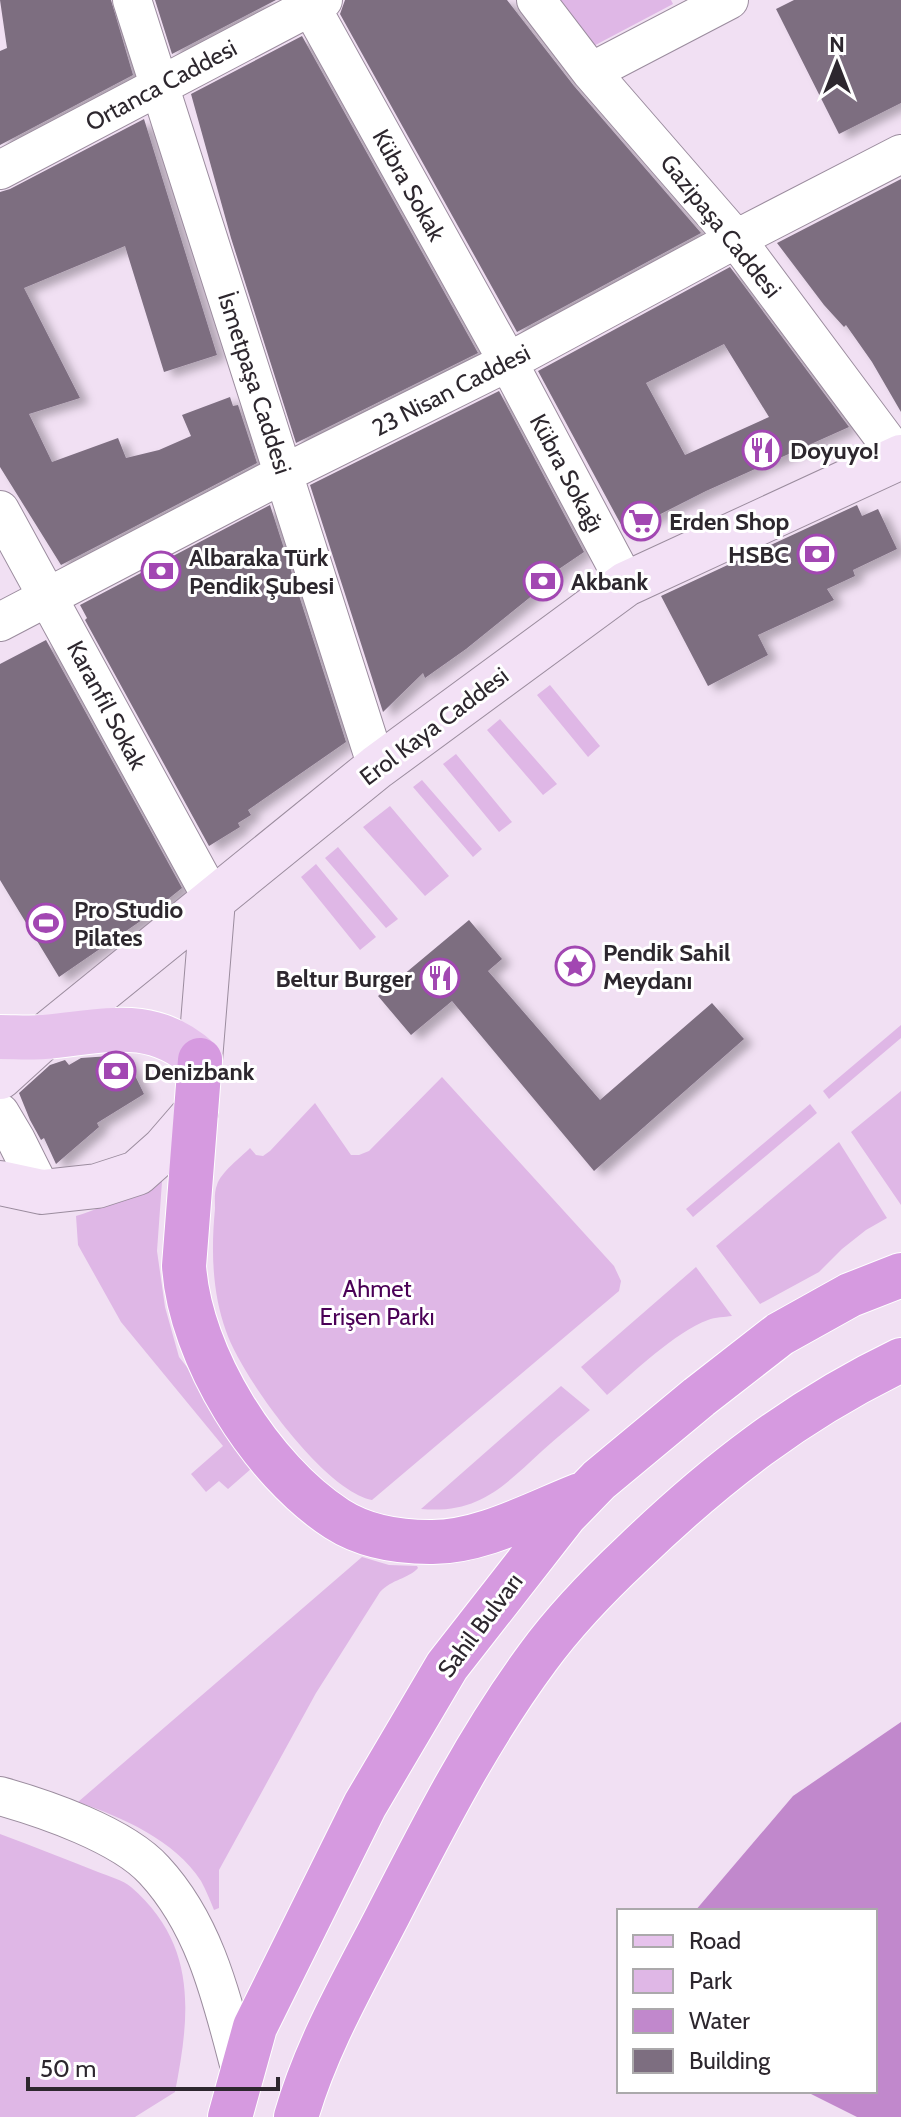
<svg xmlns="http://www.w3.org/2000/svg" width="901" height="2117" viewBox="0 0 901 2117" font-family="Cabin,sans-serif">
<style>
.green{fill:#dfb7e6}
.water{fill:#c188cc}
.building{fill:#7d6e80;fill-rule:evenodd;filter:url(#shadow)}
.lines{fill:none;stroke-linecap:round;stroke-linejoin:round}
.street-casing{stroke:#9b8c9e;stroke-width:40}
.secondary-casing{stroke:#9b8c9e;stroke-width:46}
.primary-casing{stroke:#fff;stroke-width:46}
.highway-casing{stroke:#fff;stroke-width:46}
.street{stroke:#fff;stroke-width:38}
.secondary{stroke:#f3e1f6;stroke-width:44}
.primary{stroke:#e6c2ec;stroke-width:44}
.highway{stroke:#d69ae0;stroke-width:44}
.labels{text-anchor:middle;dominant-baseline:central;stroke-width:6;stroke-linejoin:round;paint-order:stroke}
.street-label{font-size:24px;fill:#2d272e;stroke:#fff}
.poi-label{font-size:24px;font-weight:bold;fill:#2d272e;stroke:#fff;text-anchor:start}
.park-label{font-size:24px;fill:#4a0056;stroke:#fff}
</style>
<defs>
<filter id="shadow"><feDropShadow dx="9" dy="5" stdDeviation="4" flood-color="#0004"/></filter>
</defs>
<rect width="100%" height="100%" fill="#f1e0f3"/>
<path class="green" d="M549,0H671L673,4L586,50Z
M550,685L600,746L588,757L537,695Z
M500,719L557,784L543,795L487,730Z
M456,754L512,822L499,832L443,764Z
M422,780L482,849L473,857L413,787Z
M390,806L449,876L425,896L363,827Z
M338,847L398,919L386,928L325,858Z
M316,864L376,937L360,950L301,877Z
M901,1025V1038L829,1099L823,1091Z
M442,1077L614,1266L621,1281L619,1291L372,1500C324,1491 241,1376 226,1331C212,1292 211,1250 215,1209C215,1202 214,1192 217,1185C221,1172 240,1158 250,1148L256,1155L263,1156L270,1151L315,1103L351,1155H359L369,1151Z
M901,1091V1205L851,1132Z
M810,1104L817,1113L693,1217L686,1209Z
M839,1142L887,1218L866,1230L842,1249L819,1272L760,1304L716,1246Z
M163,1168L157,1251L165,1307L179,1357L261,1460L228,1489L219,1481L206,1492L191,1474L223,1446L121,1322L78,1245L76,1216C112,1205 134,1192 163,1168Z
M696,1267L732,1316C725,1317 715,1317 708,1320C675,1332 633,1373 607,1395L581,1367Z
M561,1386L590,1410C574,1424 557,1437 542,1451C503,1487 478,1514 421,1509Z
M362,1557L389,1565L417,1566L418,1568C408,1579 392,1579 380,1592L316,1693L219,1870V1908L214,1910C210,1900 206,1890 201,1881C175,1840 121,1817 78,1802Z
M0,1834C33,1846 65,1859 98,1872C108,1876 123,1880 131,1887C198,1945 190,2015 175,2092L135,2117H0Z"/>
<path class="water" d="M901,1722V2117H857L805,2091H875V1911H695L793,1796Z"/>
<path class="building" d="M0,0H111L133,75L0,145V51L7,48Z
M155,0H276L172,54Z
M345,0H507L574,86L701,233L517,332L340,14Z
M794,0H901V103L839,134L776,9Z
M302,36L478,353L296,443L231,238L191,94Z
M144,119L217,355L164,372L125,246L24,288L80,398L29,414L52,462L118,438L126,458L159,450L191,436L182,415L230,397L233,406L238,405L257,463L61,565L0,467V192L10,189Z
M901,179V412L872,362L846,325L844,327L824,305L777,243Z
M730,267L849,427L706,491L625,532L538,371ZM724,344L769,417L685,455L646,383Z
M499,391L584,552L556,571L559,574L466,649L425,678L423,673L383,712L310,485Z
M270,505L346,742L248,810L251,815L238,823L240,827L209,846L85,620L87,618L80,605Z
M857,505L862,516L878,509L897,549L853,570L855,576L827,589L834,600L758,635L768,655L708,686L661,596Z
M46,640L182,888L142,920L59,977L0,880V664Z
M469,920L502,959L488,971L600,1100L712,1003L744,1039L594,1171L452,1001L411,1035L378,996Z
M125,1055L144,1094L97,1123L99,1127L56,1164L44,1138L41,1140L30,1120L19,1093L50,1065L65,1060L69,1065L81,1058Z"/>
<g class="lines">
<g class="street-casing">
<path id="street" d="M132,0L377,767
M536,0L591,72L736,239L899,458
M311,7L508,362L626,584
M591,72L729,0
M0,170L323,0
M0,510L213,900
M0,622L283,474L508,362L736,239L901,154
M0,1113L16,1140L42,1192
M0,1796C46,1809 122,1835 154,1870C206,1926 222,2000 241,2072"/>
</g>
<g class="secondary-casing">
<path id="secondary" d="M200,1060L213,900
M0,1077L44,1037L377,767L626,584L901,457
M0,1183L42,1192L97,1186L137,1173L164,1149L196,1112"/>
</g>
<g class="primary-casing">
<path id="primary" d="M0,1037C15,1037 30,1038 44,1037C103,1032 151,1015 200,1060"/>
</g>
<g class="highway-casing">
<path id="highway" d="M200,1060L184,1266C190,1356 261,1470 337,1519C365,1537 398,1542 430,1542C480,1543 534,1513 580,1495
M230,2117L255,2027L365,1805L447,1666L565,1515L599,1480L699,1397L780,1334L850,1295L901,1275
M296,2117C316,2047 353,1983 386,1919C432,1829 478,1738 538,1657C565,1620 599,1585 632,1554C715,1474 797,1410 901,1360"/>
</g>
<use href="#street" class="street"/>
<use href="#secondary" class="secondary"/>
<use href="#primary" class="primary"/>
<use href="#highway" class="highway"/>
</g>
<defs>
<g id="restaurant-ring" transform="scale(2)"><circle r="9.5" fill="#fff" stroke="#a247b2" stroke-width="1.5"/><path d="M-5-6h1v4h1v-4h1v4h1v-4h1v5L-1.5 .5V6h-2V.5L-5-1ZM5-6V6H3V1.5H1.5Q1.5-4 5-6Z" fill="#a247b2"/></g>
<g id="supermarket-ring" transform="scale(2)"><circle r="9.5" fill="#fff" stroke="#a247b2" stroke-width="1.5"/><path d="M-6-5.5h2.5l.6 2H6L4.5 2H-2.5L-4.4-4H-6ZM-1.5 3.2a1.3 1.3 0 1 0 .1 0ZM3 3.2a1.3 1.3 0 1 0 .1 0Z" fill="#a247b2"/></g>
<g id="bank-ring" transform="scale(2)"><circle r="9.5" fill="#fff" stroke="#a247b2" stroke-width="1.5"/><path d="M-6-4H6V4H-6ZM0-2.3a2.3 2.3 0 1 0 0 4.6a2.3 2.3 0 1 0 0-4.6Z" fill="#a247b2"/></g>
<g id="stadium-ring" transform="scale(2)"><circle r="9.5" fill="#fff" stroke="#a247b2" stroke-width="1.5"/><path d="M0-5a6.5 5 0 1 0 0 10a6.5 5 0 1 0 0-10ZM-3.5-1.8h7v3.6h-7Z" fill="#a247b2"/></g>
<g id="sight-ring" transform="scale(2)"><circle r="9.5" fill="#fff" stroke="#a247b2" stroke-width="1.5"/><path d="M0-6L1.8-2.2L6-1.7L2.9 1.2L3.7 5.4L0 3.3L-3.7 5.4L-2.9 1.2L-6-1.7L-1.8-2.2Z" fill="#a247b2"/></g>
</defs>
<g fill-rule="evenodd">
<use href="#restaurant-ring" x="762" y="450"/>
<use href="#supermarket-ring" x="641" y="521"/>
<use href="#bank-ring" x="817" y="554"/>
<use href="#bank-ring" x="161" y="571"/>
<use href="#bank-ring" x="543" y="581"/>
<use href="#stadium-ring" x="46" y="923"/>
<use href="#sight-ring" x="575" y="966"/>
<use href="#restaurant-ring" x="440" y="978"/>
<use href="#bank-ring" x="116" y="1071"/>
</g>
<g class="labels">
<g class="street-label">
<text transform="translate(161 85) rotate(-28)">Ortanca Caddesi</text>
<text transform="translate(409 185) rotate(61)">Kübra Sokak</text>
<text transform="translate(721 226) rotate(51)">Gazipaşa Caddesi</text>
<text transform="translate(255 383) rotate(72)">İsmetpaşa Caddesi</text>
<text transform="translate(451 390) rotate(-27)">23 Nisan Caddesi</text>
<text transform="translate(567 473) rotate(62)">Kübra Sokağı</text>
<text transform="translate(107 705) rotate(62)">Karanfil Sokak</text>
<text transform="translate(434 726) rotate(-37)">Erol Kaya Caddesi</text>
<text transform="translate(480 1625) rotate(-53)">Sahil Bulvarı</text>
</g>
<g class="poi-label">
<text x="790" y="450">Doyuyo!</text>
<text x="669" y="521">Erden Shop</text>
<text x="789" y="554" text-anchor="end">HSBC</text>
<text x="189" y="557">Albaraka Türk<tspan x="189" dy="28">Pendik Şubesi</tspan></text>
<text x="571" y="581">Akbank</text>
<text x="74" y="909">Pro Studio<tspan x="74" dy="28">Pilates</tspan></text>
<text x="603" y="952">Pendik Sahil<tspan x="603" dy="28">Meydanı</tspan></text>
<text x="412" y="978" text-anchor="end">Beltur Burger</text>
<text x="144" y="1071">Denizbank</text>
</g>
<g class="park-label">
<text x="377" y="1288">Ahmet<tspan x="377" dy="28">Erişen Parkı</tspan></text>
</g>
</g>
<rect x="617" y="1909" width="260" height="184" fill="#ffffff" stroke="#aba9ab" stroke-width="2"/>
<rect x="633" y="1935" width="40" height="12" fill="#e6c2ec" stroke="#aba9ab" stroke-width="2"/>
<text x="689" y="1949" font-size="24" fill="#2d272e">Road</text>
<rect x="633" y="1969" width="40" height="24" fill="#dfb7e6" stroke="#aba9ab" stroke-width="2"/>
<text x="689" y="1989" font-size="24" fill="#2d272e">Park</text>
<rect x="633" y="2009" width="40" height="24" fill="#c188cc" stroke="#aba9ab" stroke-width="2"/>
<text x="689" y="2029" font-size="24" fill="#2d272e">Water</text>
<rect x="633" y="2049" width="40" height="24" fill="#7d6e80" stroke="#aba9ab" stroke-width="2"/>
<text x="689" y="2069" font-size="24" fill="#2d272e">Building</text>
<g transform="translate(837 64)" stroke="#ffffff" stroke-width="6" paint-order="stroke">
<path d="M0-6L14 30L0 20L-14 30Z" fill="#2d272e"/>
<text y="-12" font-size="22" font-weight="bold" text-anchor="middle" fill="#2d272e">N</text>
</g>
<path d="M28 2077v12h250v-12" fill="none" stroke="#2d272e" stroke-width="4"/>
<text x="40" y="2077" font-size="24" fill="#2d272e" stroke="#ffffff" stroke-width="6" paint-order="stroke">50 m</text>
</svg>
